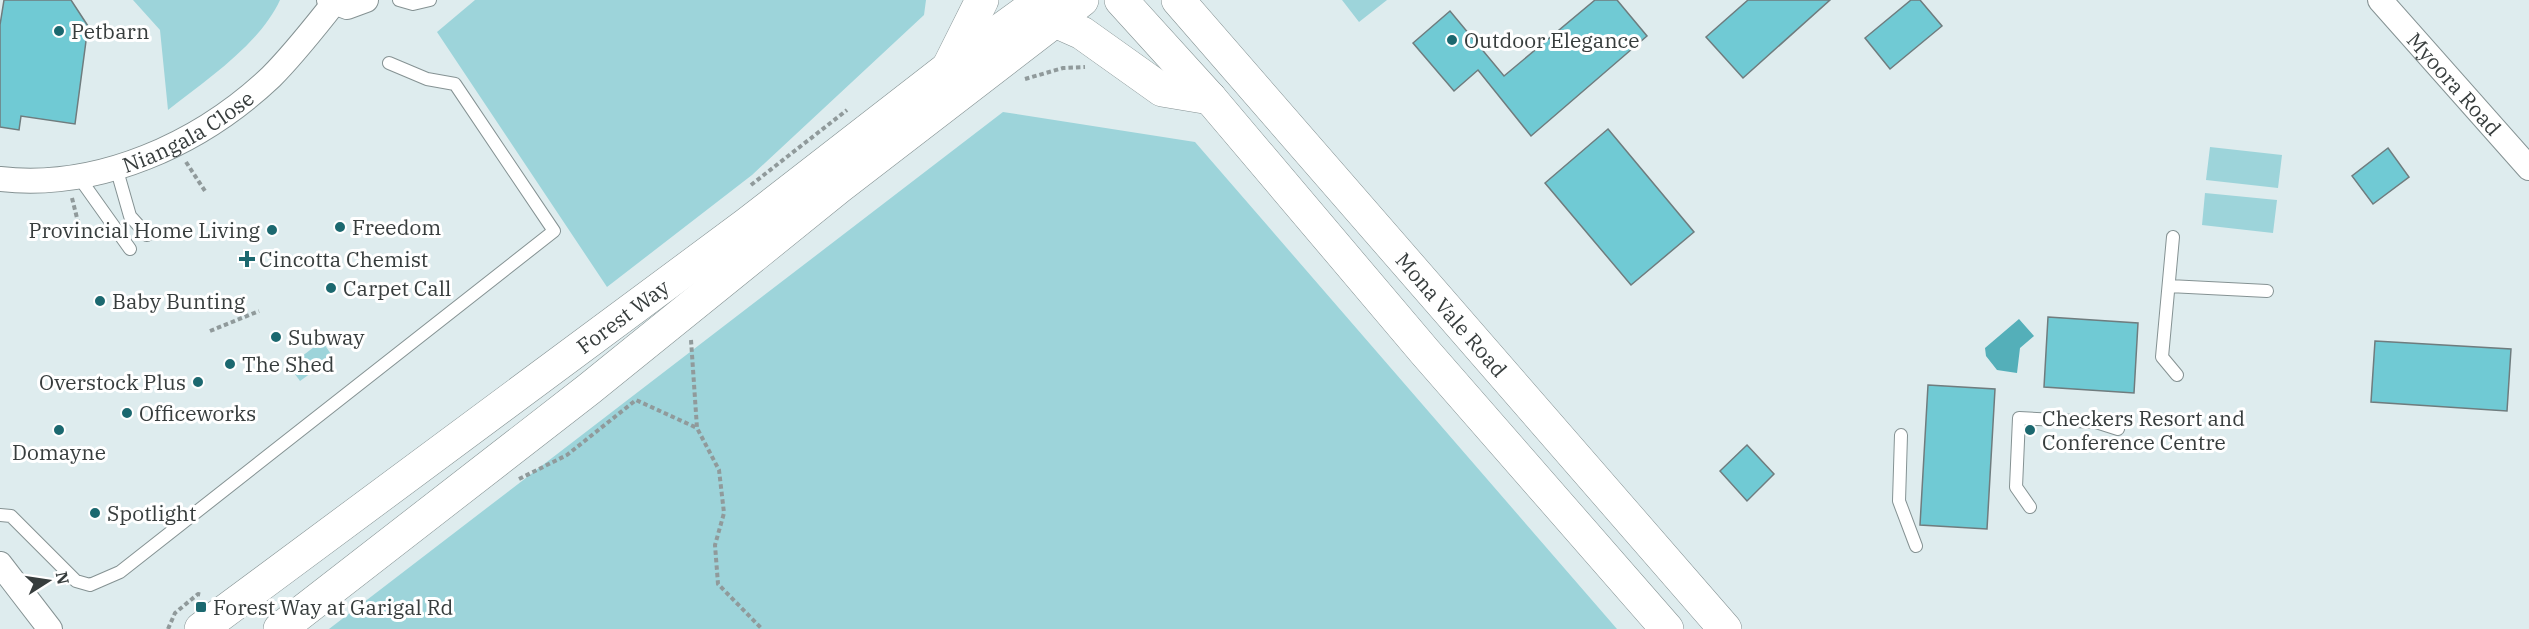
<svg xmlns="http://www.w3.org/2000/svg" width="2529" height="629" viewBox="0 0 2529 629" font-family="'IBM Plex Serif',serif">
<style>
.green{fill:#9dd4da}
.water{fill:#54afb9}
.building{fill:#70cad4;stroke:#6f7c7e;stroke-width:1.5}
.lines{fill:none;stroke-linecap:round;stroke-linejoin:round}
.lane-casing{stroke:#859293;stroke-width:14}
.street-casing{stroke:#859293;stroke-width:26}
.primary-casing{stroke:#859293;stroke-width:34}
.highway-casing{stroke:#859293;stroke-width:34}
.path{stroke:#909a9b;stroke-width:4;stroke-dasharray:4.5 3;stroke-linecap:butt}
.lane{stroke:#fff;stroke-width:12}
.street{stroke:#fff;stroke-width:24}
.primary{stroke:#fff;stroke-width:33}
.highway{stroke:#fff;stroke-width:33}
.poi-dot{fill:#1b686f;stroke:#fff;stroke-width:2}
.labels{text-anchor:middle;dominant-baseline:central;stroke-width:6;stroke-linejoin:round;paint-order:stroke}
.poi-label{font-size:21px;fill:#373d3d;stroke:#fff;text-anchor:start}
.street-label{font-size:21px;fill:#373d3d;stroke:#fff}
</style>
<rect width="100%" height="100%" fill="#deecee"/>
<path class="green" d="M133,0H280C260,44 206,80 168,110L160,30Z
M475,0H926L924,15L752,175L607,287L437,32Z
M1342,0H1387L1359,22Z
M1003,112L1195,142L1617,629H329Z
M2210,147L2282,155L2278,188L2206,180Z
M2205,193L2277,200L2273,233L2202,225Z
M322,341L333,357L300,381L289,366Z"/>
<path class="water" d="M2019,319L2034,336L2020,348L2017,373L1997,370L1986,356L1985,348Z"/>
<path class="building" d="M4,0H71L88,26L75,124L21,116L19,130L0,127V25Z
M1595,0H1617L1647,36L1531,136L1478,70L1454,91L1413,43L1450,11L1504,76Z
M1748,0H1830L1743,78L1706,37Z
M1911,0H1920L1942,26L1890,69L1865,38Z
M1608,129L1694,232L1631,285L1545,183Z
M2388,148L2409,177L2373,204L2352,176Z
M2048,317L2138,323L2134,393L2044,387Z
M2375,341L2511,349L2507,411L2371,402Z
M1928,385L1995,389L1987,529L1920,525Z
M1747,445L1774,474L1747,501L1720,471Z"/>
<g class="lines">
<g class="lane-casing">
<path id="lane" d="M399,0L413,4L430,0
M116,167L130,216L147,235
M78,176L130,249
M2173,237L2162,357L2177,375
M2169,286L2267,291
M1901,435L1899,501L1916,546
M2030,507L2016,487L2019,418L2096,422L2118,429
M0,515L11,516L76,581L90,585L120,572L554,231L455,84L427,79L389,63"/>
</g>
<g class="street-casing">
<g id="street">
<path d="M329,0L347,7L366,0"/>
<path id="s1" d="M2380,0L2529,168"/>
<path id="s2" d="M0,179C99,190 200,144 271,77C294,54 314,28 334,3"/>
<path d="M0,564L50,629"/>
</g>
</g>
<g class="primary-casing">
<g id="primary">
<path id="s3" d="M201,629L747,224L948,68L1042,0"/>
<path d="M280,629L589,389L839,187L1082,0"/>
</g>
</g>
<g class="highway-casing">
<g id="highway">
<path d="M1121,0L1210,98L1425,352L1667,629"/>
<path id="s4" d="M1178,0L1725,629"/>
<path d="M1055,21L1082,33L1162,90L1210,98"/>
<path d="M948,68L982,0"/>
</g>
</g>
<path class="path" d="M1025,79L1063,68L1085,67
M186,162L205,191
M751,185L847,110
M72,198L78,222L88,239
M210,331L259,311
M691,340L697,428L719,470L724,513L715,545L718,584L762,629
M519,479L567,455L636,400L697,428
M168,629L175,613L198,594L203,595"/>
<use href="#lane" class="lane"/>
<use href="#street" class="street"/>
<use href="#primary" class="primary"/>
<use href="#highway" class="highway"/>
</g>
<g class="poi-dot">
<circle cx="59" cy="31" r="6"/>
<circle cx="1452" cy="40" r="6"/>
<circle cx="340" cy="227" r="6"/>
<circle cx="272" cy="230" r="6"/>
<path d="M244 250h6v6h6v6h-6v6h-6v-6h-6v-6h6z"/>
<circle cx="331" cy="288" r="6"/>
<circle cx="100" cy="301" r="6"/>
<circle cx="276" cy="337" r="6"/>
<circle cx="230" cy="364" r="6"/>
<circle cx="198" cy="382" r="6"/>
<circle cx="127" cy="413" r="6"/>
<circle cx="59" cy="430" r="6"/>
<circle cx="2030" cy="430" r="6"/>
<circle cx="95" cy="513" r="6"/>
<rect x="195" y="601" width="12" height="12" rx="3"/>
</g>
<g class="labels">
<g class="poi-label">
<text x="71" y="31">Petbarn</text>
<text x="1464" y="40">Outdoor Elegance</text>
<text x="352" y="227">Freedom</text>
<text x="260" y="230" text-anchor="end">Provincial Home Living</text>
<text x="259" y="259">Cincotta Chemist</text>
<text x="343" y="288">Carpet Call</text>
<text x="112" y="301">Baby Bunting</text>
<text x="288" y="337">Subway</text>
<text x="242" y="364">The Shed</text>
<text x="186" y="382" text-anchor="end">Overstock Plus</text>
<text x="139" y="413">Officeworks</text>
<text x="2042" y="418">Checkers Resort and<tspan x="2042" dy="24">Conference Centre</tspan></text>
<text x="59" y="452" text-anchor="middle">Domayne</text>
<text x="107" y="513">Spotlight</text>
<text x="213" y="607">Forest Way at Garigal Rd</text>
</g>
<g class="street-label">
<text stroke="none"><textPath href="#s1" startOffset="112">Myoora Road</textPath></text>
<text stroke="none"><textPath href="#s2" startOffset="198">Niangala Close</textPath></text>
<text stroke="none"><textPath href="#s4" startOffset="417">Mona Vale Road</textPath></text>
<text stroke="none"><textPath href="#s3" startOffset="525">Forest Way</textPath></text>
</g>
</g>
<g transform="translate(48 581) rotate(78)" stroke="#ffffff" stroke-width="4.5" paint-order="stroke">
<path d="M0-4.5L10 22L0 15L-10 22Z" fill="#373d3d"/>
<text y="-9" font-size="16" font-weight="bold" text-anchor="middle" fill="#373d3d">N</text>
</g>
</svg>
